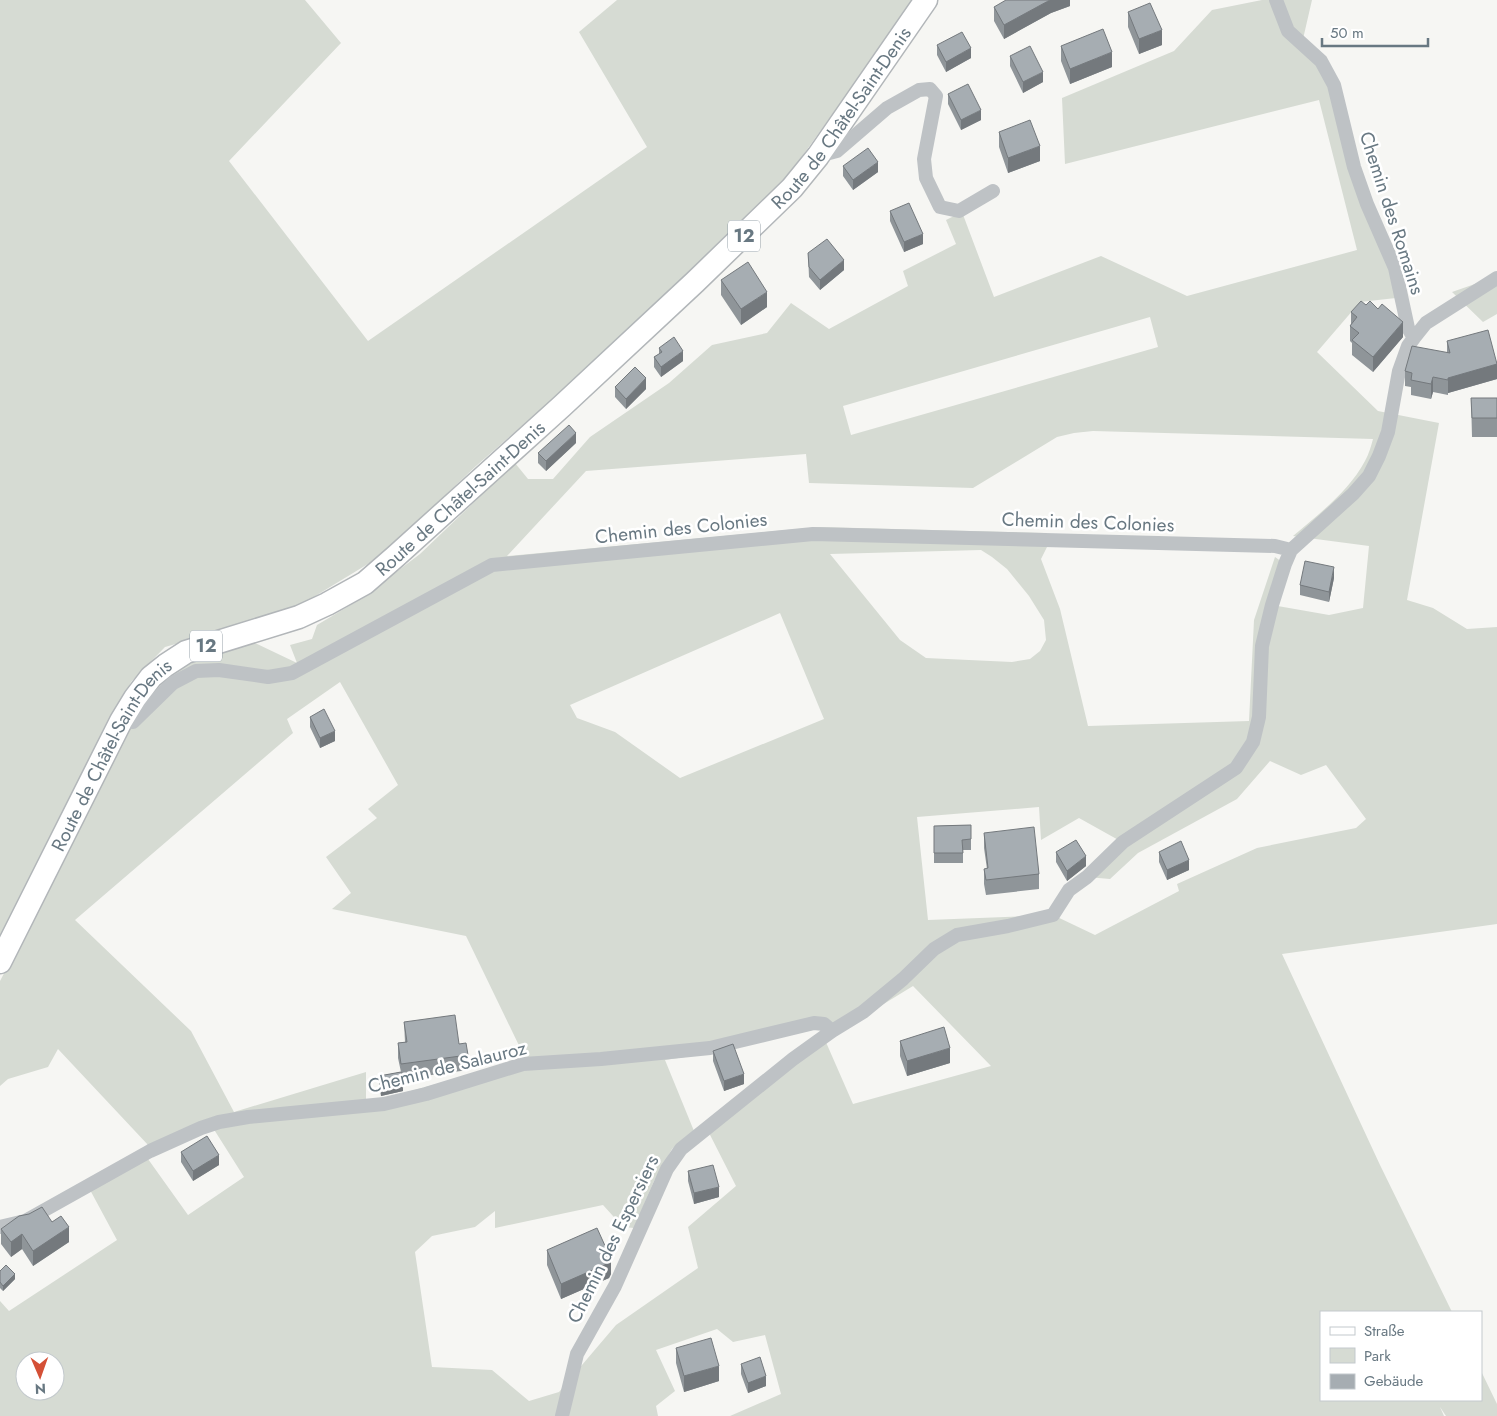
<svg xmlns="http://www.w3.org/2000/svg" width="1497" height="1416" viewBox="0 0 1497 1416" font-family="Jost,sans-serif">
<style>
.green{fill:#d6dbd3;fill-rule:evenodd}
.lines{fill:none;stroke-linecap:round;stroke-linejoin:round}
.primary-casing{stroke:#b2b6b9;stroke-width:25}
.street{stroke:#bec2c5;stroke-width:14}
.primary{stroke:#fff;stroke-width:22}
.wall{fill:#8f9599}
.shaded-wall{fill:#74797d}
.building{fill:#a6adb2;stroke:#74797d}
.labels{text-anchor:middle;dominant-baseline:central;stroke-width:5;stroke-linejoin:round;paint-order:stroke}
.shield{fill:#fff;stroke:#95a0a8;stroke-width:1}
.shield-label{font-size:18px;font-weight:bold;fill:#687882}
.street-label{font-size:19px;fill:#687882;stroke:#fff}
</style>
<rect width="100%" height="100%" fill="#f6f6f3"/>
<path class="green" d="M0,0H305L341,43L229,161L368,341L647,147L579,32L617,0H915L782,184L635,327L476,466L381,556L289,612L165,647L131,682L0,947Z
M1262,0H1312L1303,39L1330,65L1356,160L1405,297L1360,302L1317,352L1378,411L1439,423L1407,600L1433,608L1467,629L1497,627V924L1282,954L1380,1165L1452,1312H1321V1400H1481V1371L1497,1404V1416H1446L1440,1407L1444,1416H730L781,1394L765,1335L733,1342L717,1329L656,1350L675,1391L656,1406L658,1416H0V1301L9,1311L117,1240L89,1188L148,1159L188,1215L244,1177L208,1120L149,1146L58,1049L48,1067L8,1079L0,1086V981L83,823L148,693L183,666L253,642L297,663L290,645L312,639L317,625L359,600L420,554L515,463L528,479H553L590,437L669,383L712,345L767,333L791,303L829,329L908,286L903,271L956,244L946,220L962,212L994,297L1101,256L1187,296L1357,250L1319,100L1065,164L1062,98L1174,51L1212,10ZM1150,317L1158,347L851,435L843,406ZM1093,431L1373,439C1371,446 1369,454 1365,461C1349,491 1319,514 1293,536L1369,546L1363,608L1329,615L1272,605L1285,564L1275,557L1254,620L1249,721L1088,726L1060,609L1041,559L1047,547V533L820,527L507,556L586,471L806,454L809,483L973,488L1057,437L1074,433ZM981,550L992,557L1007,569L1029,596L1044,620L1046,640L1040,651L1030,659L1012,662L926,658L900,640L830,554ZM780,613L824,719L680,778L615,732L577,718L570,705ZM340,682L398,785L368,809L377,818L326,857L351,893L332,909L466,936L526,1060L366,1103V1072L234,1112L191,1031L75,920L293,733L287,719ZM1270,761L1301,775L1326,765L1366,819L1356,828L1257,848L1177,884L1179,891L1095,935L1053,915L928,920L917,817L1039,807L1041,840L1079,818L1122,842L1087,877L1110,879L1138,853L1237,799ZM913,986L991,1066L853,1104L825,1040ZM821,1028L825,1040L706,1127L736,1186L688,1227L698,1268L616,1325L559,1392L529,1401L492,1370L432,1367L415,1252L432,1236L475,1227L495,1211V1228L603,1205L623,1227L634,1228L654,1181L672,1149L694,1131L665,1060L705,1054ZM25,1361H55V1391H25Z
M1497,272V314L1483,322L1452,292L1492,278Z"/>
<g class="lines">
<g class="primary-casing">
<g id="primary">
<path id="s1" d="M0,962L121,721L135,698L151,677L166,665L186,652L299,617L327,604L365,583L396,556L562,406L695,282L792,188L818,156L926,0"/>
</g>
</g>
<path class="street" d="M1276,0L1288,31L1321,61L1334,85L1354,167L1367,204L1395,268L1408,328L1414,338
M818,156L837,151L887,108L919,90L930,89L936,96L924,159L926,178L940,207L959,211L993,191
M121,721L133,722L173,683L196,671L219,670L268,677L292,673L492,565L813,534L1275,546L1291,550
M0,1227L25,1221L150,1151L201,1128L219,1122L248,1117L384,1104L426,1094L523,1064L601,1059L710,1048L814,1023L824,1024L832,1031
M562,1416L577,1354L615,1286L667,1169L681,1149L793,1059L832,1031L863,1012L903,979L934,949L957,935L1008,926L1053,915L1069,890L1087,877L1123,842L1236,768L1253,742L1259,717L1262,646L1272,605L1285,564L1291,550L1353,494L1369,476L1379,456L1388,432L1399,371L1408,346L1414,338L1426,323L1497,278"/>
<use href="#primary" class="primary"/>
</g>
<path class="wall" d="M1070,0V6L1051,13L1004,39L994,21V7Z
M1128,12L1162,45L1139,54L1128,27Z
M937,45L971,58L946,72L937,55Z
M1061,46L1112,67L1070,84L1061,61Z
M1010,56L1043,82L1023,93L1010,66Z
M948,94L981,120L961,130L948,104Z
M999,132L1040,161L1008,173L999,147Z
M843,166L878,172L853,190L843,176Z
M890,211L923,244L904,252L890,221Z
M808,253L844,270L820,290L809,277Z
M721,280L767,307L741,325L721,295Z
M1351,312L1403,337L1373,372L1352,355V343L1350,341V326L1351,324Z
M1447,341L1497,362V379L1448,393V395L1433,392L1431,399L1411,395V387L1405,386V371L1447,352Z
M659,348L683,361L661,377L654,367V357L659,354Z
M615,387L646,389L626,409L615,397Z
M1471,398H1497V437H1472Z
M576,443L546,471L538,463V453Z
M1334,578L1329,602L1300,595V585Z
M310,717L335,741L320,748L310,727Z
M971,825V850H963V863H934V826Z
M984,833L1039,874V889L986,895L984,884V869H987L984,848Z
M1056,852L1086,866L1067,881L1056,862Z
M1159,852L1189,870L1167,880L1159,862Z
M404,1022L459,1044L468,1055V1070L403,1079V1091L381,1096L379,1086V1076L401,1072L398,1058V1043L405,1042Z
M900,1041L950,1063L907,1076L900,1056Z
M713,1051L744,1084L724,1091L713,1061Z
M181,1152L219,1165L193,1181L181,1162Z
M688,1171L719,1197L694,1204L688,1181Z
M52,1222L69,1242L33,1266L22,1249L11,1257L1,1244V1229Z
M547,1250L611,1274L609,1278L561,1299L547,1265Z
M0,1271L15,1279L3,1291L0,1288Z
M676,1348L719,1381L684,1392L676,1363Z
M741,1364L766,1386L748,1393L741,1374Z"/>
<path class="shaded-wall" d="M1050,0H1070V6L1051,13L1004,39V25Z
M1162,30V45L1139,54V39Z
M971,48V58L946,72V62Z
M1112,52V67L1070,84V69Z
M1043,72V82L1023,93V82Z
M981,110V120L961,130V120Z
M1040,146V161L1008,173V158Z
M878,162V172L853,190V180Z
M923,234V244L904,252V242Z
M844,260V270L820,290V280Z
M767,292V307L741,325V309Z
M1403,322V337L1373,372V357Z
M683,351V361L661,377V367Z
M1497,364V379L1448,393V395V378Z
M1433,377V392L1431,399V384Z
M646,378V389L626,409V399Z
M576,433V443L546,471V461Z
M1334,567V578L1329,602V592Z
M335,731V741L320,748V738Z
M1086,856V866L1067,881V871Z
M1189,860V870L1167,880V870Z
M950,1048V1063L907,1076V1061Z
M744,1074V1084L724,1091V1081Z
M403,1080V1091L381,1096V1085Z
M219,1155V1165L193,1181V1171Z
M719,1187V1197L694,1204V1193Z
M69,1227V1242L33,1266V1251Z
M22,1234V1249L11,1257V1242Z
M611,1259V1274L609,1278L561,1299V1284Z
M15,1274V1279L3,1291V1286Z
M719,1366V1381L684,1392V1376Z
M766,1376V1386L748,1393V1383Z"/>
<path class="building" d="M1006,0H1050L1004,25L994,7Z
M1150,3L1162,30L1139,39L1128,12Z
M1103,29L1112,52L1070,69L1061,46Z
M962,32L971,48L946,62L937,45Z
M1030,46L1043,72L1023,82L1010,56Z
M968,84L981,110L961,120L948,94Z
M1030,120L1040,146L1008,158L999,132Z
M868,148L878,162L853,180L843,166Z
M909,203L923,234L904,242L890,211Z
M827,239L844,260L820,280L809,267L808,253Z
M748,262L767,292L741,309L721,280Z
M1361,301L1366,305L1370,301L1378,309L1382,304L1403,322L1373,357L1352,340L1359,333L1350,326L1357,317L1351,312Z
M1488,330L1497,364L1448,378V380L1433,377L1431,384L1411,380L1412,373L1405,371L1412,346L1450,353L1447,341Z
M674,337L683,351L661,367L654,357L662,352L659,348Z
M635,367L646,378L626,399L615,387Z
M1471,398H1497V418H1472Z
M569,425L576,433L546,461L538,453Z
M1305,561L1334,567L1329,592L1300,585Z
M324,709L335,731L320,738L310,717Z
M971,825V839L962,840L963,853H934V826Z
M1034,827L1039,874L986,880L984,869L988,868L984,833Z
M1076,840L1086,856L1067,871L1056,852Z
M1181,841L1189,860L1167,870L1159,852Z
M455,1015L459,1044L466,1043L468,1055L401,1064L398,1043L407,1042L404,1022Z
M944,1027L950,1048L907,1061L900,1041Z
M733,1044L744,1074L724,1081L713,1051Z
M401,1072L403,1080L381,1085L379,1076Z
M207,1136L219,1155L193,1171L181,1152Z
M713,1165L719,1187L694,1193L688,1171Z
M42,1207L52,1222L61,1216L69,1227L33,1251L22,1234L11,1242L1,1229L19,1216L29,1214Z
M597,1228L611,1259L609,1263L561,1284L547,1250Z
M6,1265L15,1274L3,1286L0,1282V1271Z
M711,1338L719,1366L684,1376L676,1348Z
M760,1357L766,1376L748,1383L741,1364Z"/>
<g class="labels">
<g class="shield">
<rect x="728" y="220.5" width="32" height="31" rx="4"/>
<rect x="190" y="630.5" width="32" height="31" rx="4"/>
</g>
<g class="shield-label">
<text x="744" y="236">12</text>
<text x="206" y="646">12</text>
</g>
<g class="street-label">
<text stroke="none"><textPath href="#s1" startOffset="1226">Route de Châtel-Saint-Denis</textPath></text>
<text transform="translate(1392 213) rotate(72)">Chemin des Romains</text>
<text stroke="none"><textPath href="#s1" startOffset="686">Route de Châtel-Saint-Denis</textPath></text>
<text transform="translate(1088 522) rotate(2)">Chemin des Colonies</text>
<text transform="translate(681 528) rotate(-6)">Chemin des Colonies</text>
<text stroke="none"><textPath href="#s1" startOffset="236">Route de Châtel-Saint-Denis</textPath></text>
<text transform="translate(447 1067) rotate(-14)">Chemin de Salauroz</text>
<text transform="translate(613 1239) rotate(-64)">Chemin des Espersiers</text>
</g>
</g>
<rect x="1320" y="1311" width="162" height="90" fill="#ffffff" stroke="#c3c9cd"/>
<rect x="1330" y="1327" width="25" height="8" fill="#ffffff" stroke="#c3c9cd"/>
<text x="1364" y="1336" font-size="15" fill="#687882">Straße</text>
<rect x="1330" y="1348" width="25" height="15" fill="#d6dbd3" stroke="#c3c9cd"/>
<text x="1364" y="1361" font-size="15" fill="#687882">Park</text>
<rect x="1330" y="1374" width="25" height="15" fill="#a6adb2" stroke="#c3c9cd"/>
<text x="1364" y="1386" font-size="15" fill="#687882">Gebäude</text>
<g transform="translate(40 1376) rotate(178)"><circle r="24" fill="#ffffff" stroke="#c3c9cd"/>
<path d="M0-4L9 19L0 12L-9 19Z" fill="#d45036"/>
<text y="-8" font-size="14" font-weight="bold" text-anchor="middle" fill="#687882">N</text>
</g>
<path d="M1322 38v8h106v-8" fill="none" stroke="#687882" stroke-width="2.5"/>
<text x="1330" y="38" font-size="15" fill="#687882" stroke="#ffffff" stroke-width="4" paint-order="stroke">50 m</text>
</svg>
